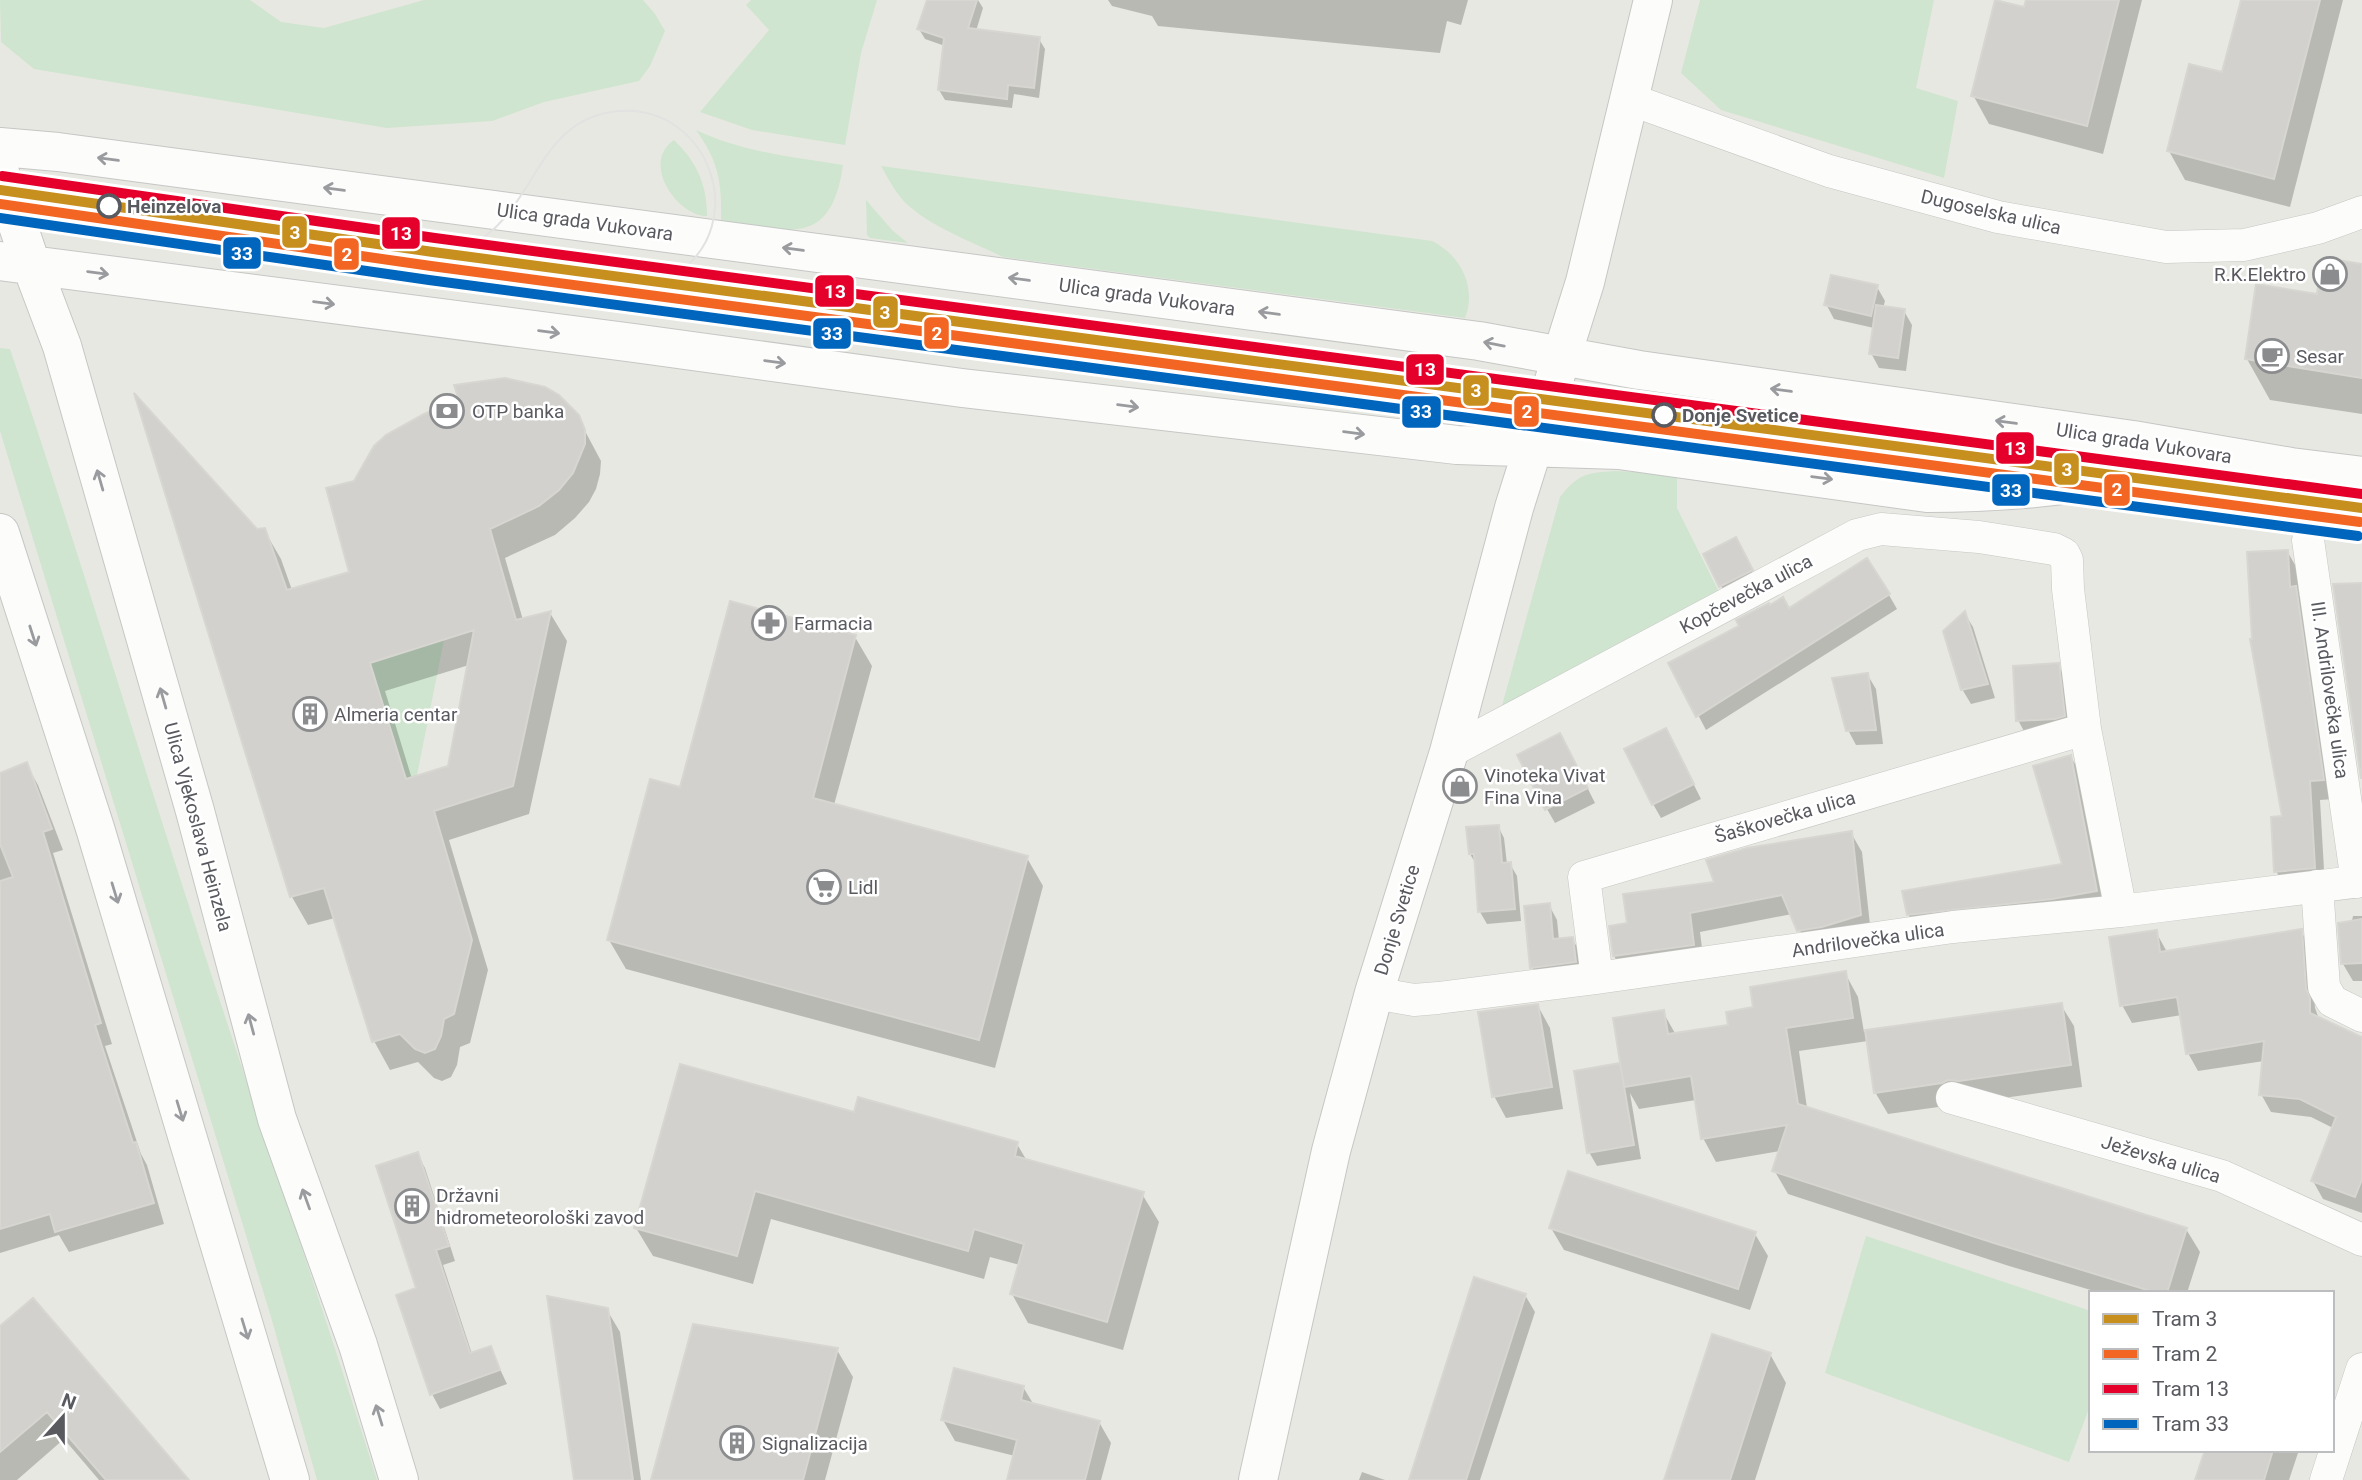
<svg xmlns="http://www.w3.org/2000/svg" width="2362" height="1480" viewBox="0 0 2362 1480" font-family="Roboto,sans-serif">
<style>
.green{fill:#cfe5cf}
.shadow{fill:#0003;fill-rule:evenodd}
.building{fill:#d2d1cd;stroke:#d7d6d1;stroke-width:2;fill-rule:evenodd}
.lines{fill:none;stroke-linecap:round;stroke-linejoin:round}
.street-casing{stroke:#c5c6c4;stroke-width:33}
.secondary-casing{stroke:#c5c7c5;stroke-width:40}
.street{stroke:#fcfcfb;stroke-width:32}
.secondary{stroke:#fcfcfb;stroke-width:38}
.tram{stroke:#e1e2e1;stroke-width:2}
.tram-1-casing{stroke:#fff;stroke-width:16}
.tram-2-casing{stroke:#fff;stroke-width:16}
.tram-3-casing{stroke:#fff;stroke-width:16}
.tram-4-casing{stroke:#fff;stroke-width:16}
.tram-1{stroke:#c78f1d;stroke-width:10}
.tram-2{stroke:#f26522;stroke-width:10}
.tram-3{stroke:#e4002b;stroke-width:10}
.tram-4{stroke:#0065bd;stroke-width:10}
.oneway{stroke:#9a9b9e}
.stop-dot{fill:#fff;stroke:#585a60;stroke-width:3.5}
.labels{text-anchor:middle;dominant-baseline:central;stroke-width:5;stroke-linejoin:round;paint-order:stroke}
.stop-label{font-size:19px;font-weight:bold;fill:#585a60;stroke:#fff;text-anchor:start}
.street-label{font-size:19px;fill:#585a60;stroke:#fff}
.poi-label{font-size:19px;fill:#585a60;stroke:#fff;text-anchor:start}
.line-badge{stroke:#fff;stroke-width:2.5}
.badge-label{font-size:19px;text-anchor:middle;font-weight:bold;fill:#fff}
</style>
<rect width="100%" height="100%" fill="#e8e8e2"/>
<path class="green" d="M0,0H250L281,22L324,28L424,0H643L655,14L665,31L650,66L639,81L544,102L492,121L387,128L34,69L1,42Z
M751,0H877L861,53L845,145L752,130L700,112L769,30L746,5Z
M1700,0H1934L1916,88L1958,101L1944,178L1721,110L1681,73Z
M696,130C742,152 793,157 843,165C831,250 787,230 721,221C722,183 719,162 696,130Z
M674,140C697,162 707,185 707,216C680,218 639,164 674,140Z
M881,166L1432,241C1461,255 1477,288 1465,318L1003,257C972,242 936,229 910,207C897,196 889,180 881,166Z
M866,200L893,231L908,243L870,238L867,235Z
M0,348L10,349C69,522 122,698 178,872C243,1075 313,1276 377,1480H317L271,1317L0,431Z
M1616,471L1677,474V508L1720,594L1501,709L1560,497C1579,473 1587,473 1616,471Z
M444,640L417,775L406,779L370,663Z
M1866,1236L2091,1311V1403L2069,1462L1825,1373Z"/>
<path class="shadow" d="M929,0H978L983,8L976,31L1039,39L1045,49L1039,98L1014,94L1012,108L945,100L939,90L945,46L925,39L919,29Z
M1108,0H1468L1461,25L1447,21L1440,53L1158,26L1152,16L1112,6Z
M2028,0H2142L2103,154L1989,124L1973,95L2026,9Z
M2243,0H2343L2290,207L2185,180L2169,151L2224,74Z
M2362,265V414L2270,400L2247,359L2318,296L2331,273Z
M1877,287L1885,301L1883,308L1904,311L1912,325L1906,371L1879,368L1871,353L1874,328L1834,319L1826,304Z
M577,416L601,461L600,474L596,489L589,502L575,518L555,535L505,558L523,620L550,613L567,641L529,814L449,840L488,970L470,1043L460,1047L457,1065L451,1077L442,1081L434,1078L418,1062L390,1070L374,1041L335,918L308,925L292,897L256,531L264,530L281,559L292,590L351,573ZM469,665L450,768L412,779L385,691Z
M2287,551L2298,570L2299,595L2306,607L2334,799L2320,800L2325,887L2287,890L2276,871L2284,818Z
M1744,554L1759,585L1729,601L1705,555Z
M1889,595L1897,609L1706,730L1671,663L1789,610Z
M1965,614L1973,627L1995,698L1971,704L1962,689Z
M855,637L872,666L834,805L1027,858L1043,886L995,1068L626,969L609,940L682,789Z
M2058,665L2066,679L2072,730L2026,735L2018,720Z
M1867,674L1876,689L1883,744L1856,745L1848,730Z
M1674,745L1701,799L1661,818L1653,804Z
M1568,749L1595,803L1555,823L1547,809Z
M2071,757L2082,776L2107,910L1919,934L1908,914L2064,865Z
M26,764L38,785L63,850L53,853L112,1044L105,1046L141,1154L147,1165L164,1224L69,1252L59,1235L0,1253V774Z
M1498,826L1504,838L1507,864H1510L1517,876L1521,921L1487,924L1480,912L1476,864L1470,854Z
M1851,833L1862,852L1871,934L1809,949L1792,914L1700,932L1704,964L1625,975L1614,956L1611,927L1629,925Z
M1549,905L1557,920L1559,940L1572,939L1581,953L1584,976L1540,982L1532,967Z
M2353,916H2362V981H2353L2343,964Z
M2301,931L2311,949L2315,1008L2319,1019L2362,1039V1213L2323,1199L2313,1181L2333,1128L2311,1117L2271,1112L2261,1094L2264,1061L2198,1071L2188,1053L2182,1015L2132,1023L2122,1005L2156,932L2167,952Z
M1845,973L1858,997L1864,1032L2061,1005L2074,1026L2082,1087L1888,1114L1875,1092L1868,1041L1799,1051L1807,1108L2186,1229L2200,1252L2187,1293H2101L2009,1266L1788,1194L1774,1170L1780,1151L1716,1162L1703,1138L1696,1100L1639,1109L1630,1093L1641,1159L1597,1166L1589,1152L1619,1065L1623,1072L1663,1012L1676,1035L1730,1026L1755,1008Z
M1538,1006L1550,1028L1563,1109L1506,1118L1494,1096Z
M855,1115L1017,1144L1027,1161L1142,1194L1159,1222L1123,1350L1028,1323L1012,1294L1020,1265L990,1257L984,1279L771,1219L753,1284L653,1256L636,1228Z
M417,1154L425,1168L455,1261L443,1265L472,1354L490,1348L507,1384L440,1409L432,1394L398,1296L418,1289Z
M1551,1228L1755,1234L1768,1256L1750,1310L1564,1250Z
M1525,1295L1535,1312L1480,1480H1410Z
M607,1310L620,1332L641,1480H576Z
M0,1328L186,1480H99L64,1439L17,1480H0Z
M837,1350L853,1377L825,1480H653Z
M1770,1354L1786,1383L1755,1480H1666Z
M1023,1387L1034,1405L1099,1422L1111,1443L1101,1480H1009L1015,1456L955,1441L943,1420Z
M2206,1450H2299L2289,1480H2197Z
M1362,1472L1385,1480H1359Z"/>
<path class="building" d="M927,0H977L968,28L1040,37L1034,88L1008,85L1007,99L938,90L944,38L917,29Z
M1995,0L2024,7L2026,0H2119L2087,126L1971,96Z
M2241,0H2320L2274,179L2167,151L2189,64L2222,72Z
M2332,259L2362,264V378L2245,359L2256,284L2317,294L2320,270L2330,271Z
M1831,275L1878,285L1871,316L1824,305Z
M1876,305L1905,309L1898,358L1869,354Z
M505,378L545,387L559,395L579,415L585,430V444L573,473L559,490L539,506L490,529L516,620L551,611L513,786L434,811L472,940L454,1014L444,1019L441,1036L435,1049L425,1053L415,1049L400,1034L372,1042L324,888L290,897L134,393L257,529L265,528L287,590L349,572L326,488L354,481L374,446L386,435L424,414L459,400L454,385ZM474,630L448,766L406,779L370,663Z
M1736,537L1753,570L1719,587L1703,554Z
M2288,550L2290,587L2296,586L2324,780L2310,781L2315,868L2274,872L2271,817L2282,816L2250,639H2252L2247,552Z
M1867,558L1890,594L1696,717L1668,663L1739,626L1736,620L1769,603L1770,605L1783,597L1789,608Z
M2362,583V778H2361L2333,584Z
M730,601L856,635L813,798L1028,856L979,1040L607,940L650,779L680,787Z
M1965,611L1988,684L1961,690L1943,631Z
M2059,663L2065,716L2055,719L2016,721L2013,666Z
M1868,673L1876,730L1846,731L1832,678Z
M1666,728L1694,784L1652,805L1624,749Z
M1560,733L1588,788L1545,810L1517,755Z
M2071,755L2097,891L2052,899L1907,915L1902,891L2062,864L2033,766Z
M27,762L52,829L43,832L101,1023L95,1025L133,1143L136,1142L154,1203L55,1232L50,1214L0,1229V881L13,877L0,844V773Z
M1499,825L1502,863L1511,862L1515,909L1478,912L1474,854H1469L1466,827Z
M1852,831L1861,915L1822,927L1797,931L1782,895L1690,913L1694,945L1613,956L1609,926L1627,923L1623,894L1714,882L1706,860L1747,848Z
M1550,903L1553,939L1573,937L1576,962L1530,968L1524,906Z
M2362,919V963L2341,964L2338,923Z
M2302,929L2306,988L2310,999V1013L2362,1037V1179L2355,1197L2311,1181L2336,1117L2300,1099L2259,1095L2264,1041L2186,1054L2177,997L2120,1006L2109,937L2157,930L2160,952Z
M1846,971L1853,1018L1786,1028L1798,1104L2187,1228L2167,1293H2157L1994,1243L1772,1171L1787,1125L1701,1139L1691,1076L1624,1087L1613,1018L1664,1010L1668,1034L1728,1025L1726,1012L1753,1007L1750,987Z
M2062,1003L2071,1065L1959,1081L1948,1080L1942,1083L1874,1093L1865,1030Z
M1538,1004L1552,1087L1492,1097L1478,1012Z
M1620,1063L1634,1145L1587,1153L1574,1071Z
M680,1064L854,1112L858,1097L1018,1142L1015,1156L1144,1192L1107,1322L1010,1294L1024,1244L974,1229L968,1251L755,1191L737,1256L634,1228Z
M418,1152L449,1246L436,1250L470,1353L491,1346L500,1370L430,1395L396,1295L416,1288L376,1166Z
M1568,1171L1756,1232L1738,1289L1549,1228Z
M1474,1277L1526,1294L1466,1480H1409Z
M547,1296L608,1308L633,1480H574Z
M33,1298L113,1391L189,1480H106L47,1412L0,1452V1326Z
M693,1324L838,1348L803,1480H651Z
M1712,1334L1771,1353L1730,1480H1664Z
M954,1368L1024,1386L1021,1400L1100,1421L1085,1480H1007L1017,1440L941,1420Z
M2205,1450H2273L2264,1480H2195Z"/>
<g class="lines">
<g class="street-casing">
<path id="street" d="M1629,99L1829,171L1998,217L2166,247L2244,245L2318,228L2362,212
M2308,540L2357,882
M1449,752L1857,535L1881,529L1979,537L2054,549L2064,554L2067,560L2068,589L2085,729L2121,911
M2317,886L2324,987L2332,1001L2362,1016
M1597,978L1584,877L2085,729
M1374,993L1414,1000L1438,998L1597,978L1953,927L2121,911L2362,881
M1952,1098L2222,1176L2362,1240
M2326,1480L2362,1369"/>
</g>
<g class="secondary-casing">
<path id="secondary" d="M0,147L58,152L1479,341L1639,370L2133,440L2291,467L2362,476
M0,173L31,264L62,346L195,811L277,1119L358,1345L399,1480
M0,261L634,343L962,388L1457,445L1619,450L1927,493C1977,493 2028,490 2078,483C2122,477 2167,468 2212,468
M0,533L95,828L290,1480
M1258,1480L1331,1151L1374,993L1449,752L1514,508L1585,282L1653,0"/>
</g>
<use href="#street" class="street"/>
<use href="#secondary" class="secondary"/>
<path class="tram" d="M433,252C451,249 469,247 484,237C537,199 541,117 619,111C709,104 752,224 676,274C660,284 643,286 625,290"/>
<g class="tram-1-casing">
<path id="tram-1" d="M0,190L433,252L2362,508"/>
</g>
<g class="tram-2-casing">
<path id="tram-2" d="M0,204L431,266L2360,522"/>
</g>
<g class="tram-3-casing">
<path id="tram-3" d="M2,176L435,238L2362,494"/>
</g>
<g class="tram-4-casing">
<path id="tram-4" d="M0,218L429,280L2358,536"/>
</g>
<use href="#tram-1" class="tram-1"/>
<use href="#tram-2" class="tram-2"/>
<use href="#tram-3" class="tram-3"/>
<use href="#tram-4" class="tram-4"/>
</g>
<defs><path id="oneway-shaft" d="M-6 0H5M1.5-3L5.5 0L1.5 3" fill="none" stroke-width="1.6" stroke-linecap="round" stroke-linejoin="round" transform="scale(1.75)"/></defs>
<g class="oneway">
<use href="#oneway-shaft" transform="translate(108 159) rotate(-172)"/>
<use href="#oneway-shaft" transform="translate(334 189) rotate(-172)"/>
<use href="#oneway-shaft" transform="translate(793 249) rotate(-172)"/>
<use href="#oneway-shaft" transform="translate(98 273) rotate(8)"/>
<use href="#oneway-shaft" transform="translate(1019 279) rotate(-172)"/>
<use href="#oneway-shaft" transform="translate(324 303) rotate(7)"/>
<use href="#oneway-shaft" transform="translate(1269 313) rotate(-172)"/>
<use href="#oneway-shaft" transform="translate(549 332) rotate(7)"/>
<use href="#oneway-shaft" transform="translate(1494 344) rotate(-169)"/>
<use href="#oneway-shaft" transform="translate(775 362) rotate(8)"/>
<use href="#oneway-shaft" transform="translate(1781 390) rotate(-172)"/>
<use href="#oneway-shaft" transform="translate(1128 406) rotate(7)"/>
<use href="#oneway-shaft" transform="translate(2006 422) rotate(-172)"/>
<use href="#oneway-shaft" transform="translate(1354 433) rotate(7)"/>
<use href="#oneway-shaft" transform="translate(1822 478) rotate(8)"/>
<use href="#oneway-shaft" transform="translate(100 480) rotate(-106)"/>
<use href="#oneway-shaft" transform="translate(33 636) rotate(72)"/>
<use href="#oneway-shaft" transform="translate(163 698) rotate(-106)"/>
<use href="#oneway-shaft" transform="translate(115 893) rotate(73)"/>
<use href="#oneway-shaft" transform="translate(251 1024) rotate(-105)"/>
<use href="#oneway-shaft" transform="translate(180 1111) rotate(73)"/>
<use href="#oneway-shaft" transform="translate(306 1199) rotate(-110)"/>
<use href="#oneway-shaft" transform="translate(245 1329) rotate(73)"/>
<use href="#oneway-shaft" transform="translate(379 1415) rotate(-107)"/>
</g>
<defs>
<g id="shop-ring" transform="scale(1.75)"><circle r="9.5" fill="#fff" stroke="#8a8c8e" stroke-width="1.5"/><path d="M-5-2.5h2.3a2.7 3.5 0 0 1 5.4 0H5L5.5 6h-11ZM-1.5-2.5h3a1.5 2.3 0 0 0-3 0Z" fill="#8a8c8e"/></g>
<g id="cafe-ring" transform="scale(1.75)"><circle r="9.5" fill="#fff" stroke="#8a8c8e" stroke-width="1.5"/><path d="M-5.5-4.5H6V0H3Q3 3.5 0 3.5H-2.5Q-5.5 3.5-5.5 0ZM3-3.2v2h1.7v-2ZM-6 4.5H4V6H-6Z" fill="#8a8c8e"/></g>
<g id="bank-ring" transform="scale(1.75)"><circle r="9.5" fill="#fff" stroke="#8a8c8e" stroke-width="1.5"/><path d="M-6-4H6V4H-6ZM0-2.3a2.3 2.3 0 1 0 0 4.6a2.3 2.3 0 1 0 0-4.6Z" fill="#8a8c8e"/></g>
<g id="pharmacy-ring" transform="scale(1.75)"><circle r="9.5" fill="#fff" stroke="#8a8c8e" stroke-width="1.5"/><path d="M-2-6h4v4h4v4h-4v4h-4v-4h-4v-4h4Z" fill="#8a8c8e"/></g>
<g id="building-ring" transform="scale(1.75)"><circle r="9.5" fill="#fff" stroke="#8a8c8e" stroke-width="1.5"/><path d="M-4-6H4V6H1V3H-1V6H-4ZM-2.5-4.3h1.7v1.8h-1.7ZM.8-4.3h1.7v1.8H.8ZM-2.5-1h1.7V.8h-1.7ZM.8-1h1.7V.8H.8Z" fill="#8a8c8e"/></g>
<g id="supermarket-ring" transform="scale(1.75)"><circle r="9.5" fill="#fff" stroke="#8a8c8e" stroke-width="1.5"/><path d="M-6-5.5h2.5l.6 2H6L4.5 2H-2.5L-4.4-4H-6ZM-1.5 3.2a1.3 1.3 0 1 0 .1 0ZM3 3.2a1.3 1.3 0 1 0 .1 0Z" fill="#8a8c8e"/></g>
</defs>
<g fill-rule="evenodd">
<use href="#shop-ring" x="2330" y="274"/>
<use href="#cafe-ring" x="2272" y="356"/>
<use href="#bank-ring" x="447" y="411"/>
<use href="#pharmacy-ring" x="769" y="623"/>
<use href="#building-ring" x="310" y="714"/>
<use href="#shop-ring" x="1460" y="786"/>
<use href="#supermarket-ring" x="824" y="887"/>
<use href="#building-ring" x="412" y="1206"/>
<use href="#building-ring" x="737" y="1443"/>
</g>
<g class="stop-dot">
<circle cx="109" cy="206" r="11"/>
<circle cx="1664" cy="415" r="11"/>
</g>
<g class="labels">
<g class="stop-label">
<text x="127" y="206">Heinzelova</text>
<text x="1682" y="415">Donje Svetice</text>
</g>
<g class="street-label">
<text transform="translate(1991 212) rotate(13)">Dugoselska ulica</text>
<text transform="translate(585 222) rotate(8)">Ulica grada Vukovara</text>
<text transform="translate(1147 297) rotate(8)">Ulica grada Vukovara</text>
<text transform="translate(2144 443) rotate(9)">Ulica grada Vukovara</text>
<text transform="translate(1746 594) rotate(-28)">Kopčevečka ulica</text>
<text transform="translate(2330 690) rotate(82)">III. Andrilovečka ulica</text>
<text transform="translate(1785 817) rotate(-16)">Šaškovečka ulica</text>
<text transform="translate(198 827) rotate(75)">Ulica Vjekoslava Heinzela</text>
<text transform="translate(1397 920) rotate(-73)">Donje Svetice</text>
<text transform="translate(1868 940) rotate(-8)">Andrilovečka ulica</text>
<text transform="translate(2161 1159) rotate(17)">Ježevska ulica</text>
</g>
<g class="poi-label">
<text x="2306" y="274" text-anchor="end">R.K.Elektro</text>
<text x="2296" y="356">Sesar</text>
<text x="472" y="411">OTP banka</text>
<text x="794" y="623">Farmacia</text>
<text x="334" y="714">Almeria centar</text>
<text x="1484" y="775">Vinoteka Vivat<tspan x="1484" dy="22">Fina Vina</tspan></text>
<text x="848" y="887">Lidl</text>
<text x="436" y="1195">Državni<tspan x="436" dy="22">hidrometeorološki zavod</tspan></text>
<text x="762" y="1443">Signalizacija</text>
</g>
</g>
<g class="line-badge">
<rect x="281" y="215" width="27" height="34" rx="7" fill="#c78f1d"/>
<rect x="381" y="216" width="40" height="34" rx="7" fill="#e4002b"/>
<rect x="222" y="236" width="40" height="34" rx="7" fill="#0065bd"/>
<rect x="333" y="237" width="27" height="34" rx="7" fill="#f26522"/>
<rect x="814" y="274" width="41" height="34" rx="7" fill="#e4002b"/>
<rect x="872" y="295" width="27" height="34" rx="7" fill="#c78f1d"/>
<rect x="923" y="316" width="27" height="34" rx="7" fill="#f26522"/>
<rect x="812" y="317" width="40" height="33" rx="7" fill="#0065bd"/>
<rect x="1405" y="353" width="40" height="33" rx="7" fill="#e4002b"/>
<rect x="1462" y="374" width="28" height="33" rx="7" fill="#c78f1d"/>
<rect x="1513" y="395" width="27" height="33" rx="7" fill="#f26522"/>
<rect x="1401" y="395" width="41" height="34" rx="7" fill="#0065bd"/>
<rect x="1995" y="431" width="40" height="34" rx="7" fill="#e4002b"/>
<rect x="2053" y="452" width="27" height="34" rx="7" fill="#c78f1d"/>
<rect x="2103" y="473" width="28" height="34" rx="7" fill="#f26522"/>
<rect x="1991" y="473" width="40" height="34" rx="7" fill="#0065bd"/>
</g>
<g class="badge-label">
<text x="295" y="239">3</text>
<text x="401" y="240">13</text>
<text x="242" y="260">33</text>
<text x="347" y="261">2</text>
<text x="835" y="298">13</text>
<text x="885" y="319">3</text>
<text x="937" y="340">2</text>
<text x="832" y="340">33</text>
<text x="1425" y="376">13</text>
<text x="1476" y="397">3</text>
<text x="1527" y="418">2</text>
<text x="1421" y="418">33</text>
<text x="2015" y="455">13</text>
<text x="2067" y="476">3</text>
<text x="2117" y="496">2</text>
<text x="2011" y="497">33</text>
</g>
<rect x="2089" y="1291" width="245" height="161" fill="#ffffff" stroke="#bcbdbf" stroke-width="2"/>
<rect x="2103" y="1314" width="35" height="10" fill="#c78f1d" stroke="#bcbdbf" stroke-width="2"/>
<text x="2152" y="1326" font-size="21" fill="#585a60">Tram 3</text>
<rect x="2103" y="1349" width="35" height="10" fill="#f26522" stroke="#bcbdbf" stroke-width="2"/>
<text x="2152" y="1361" font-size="21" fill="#585a60">Tram 2</text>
<rect x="2103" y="1384" width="35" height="10" fill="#e4002b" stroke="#bcbdbf" stroke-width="2"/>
<text x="2152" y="1396" font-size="21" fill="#585a60">Tram 13</text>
<rect x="2103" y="1419" width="35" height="10" fill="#0065bd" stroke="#bcbdbf" stroke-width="2"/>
<text x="2152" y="1431" font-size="21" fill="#585a60">Tram 33</text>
<g transform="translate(63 1417) rotate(21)" stroke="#ffffff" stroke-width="5" paint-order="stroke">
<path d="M0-5L12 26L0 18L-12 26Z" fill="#585a60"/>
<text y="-10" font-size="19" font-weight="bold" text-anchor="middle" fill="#585a60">N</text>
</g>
</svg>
